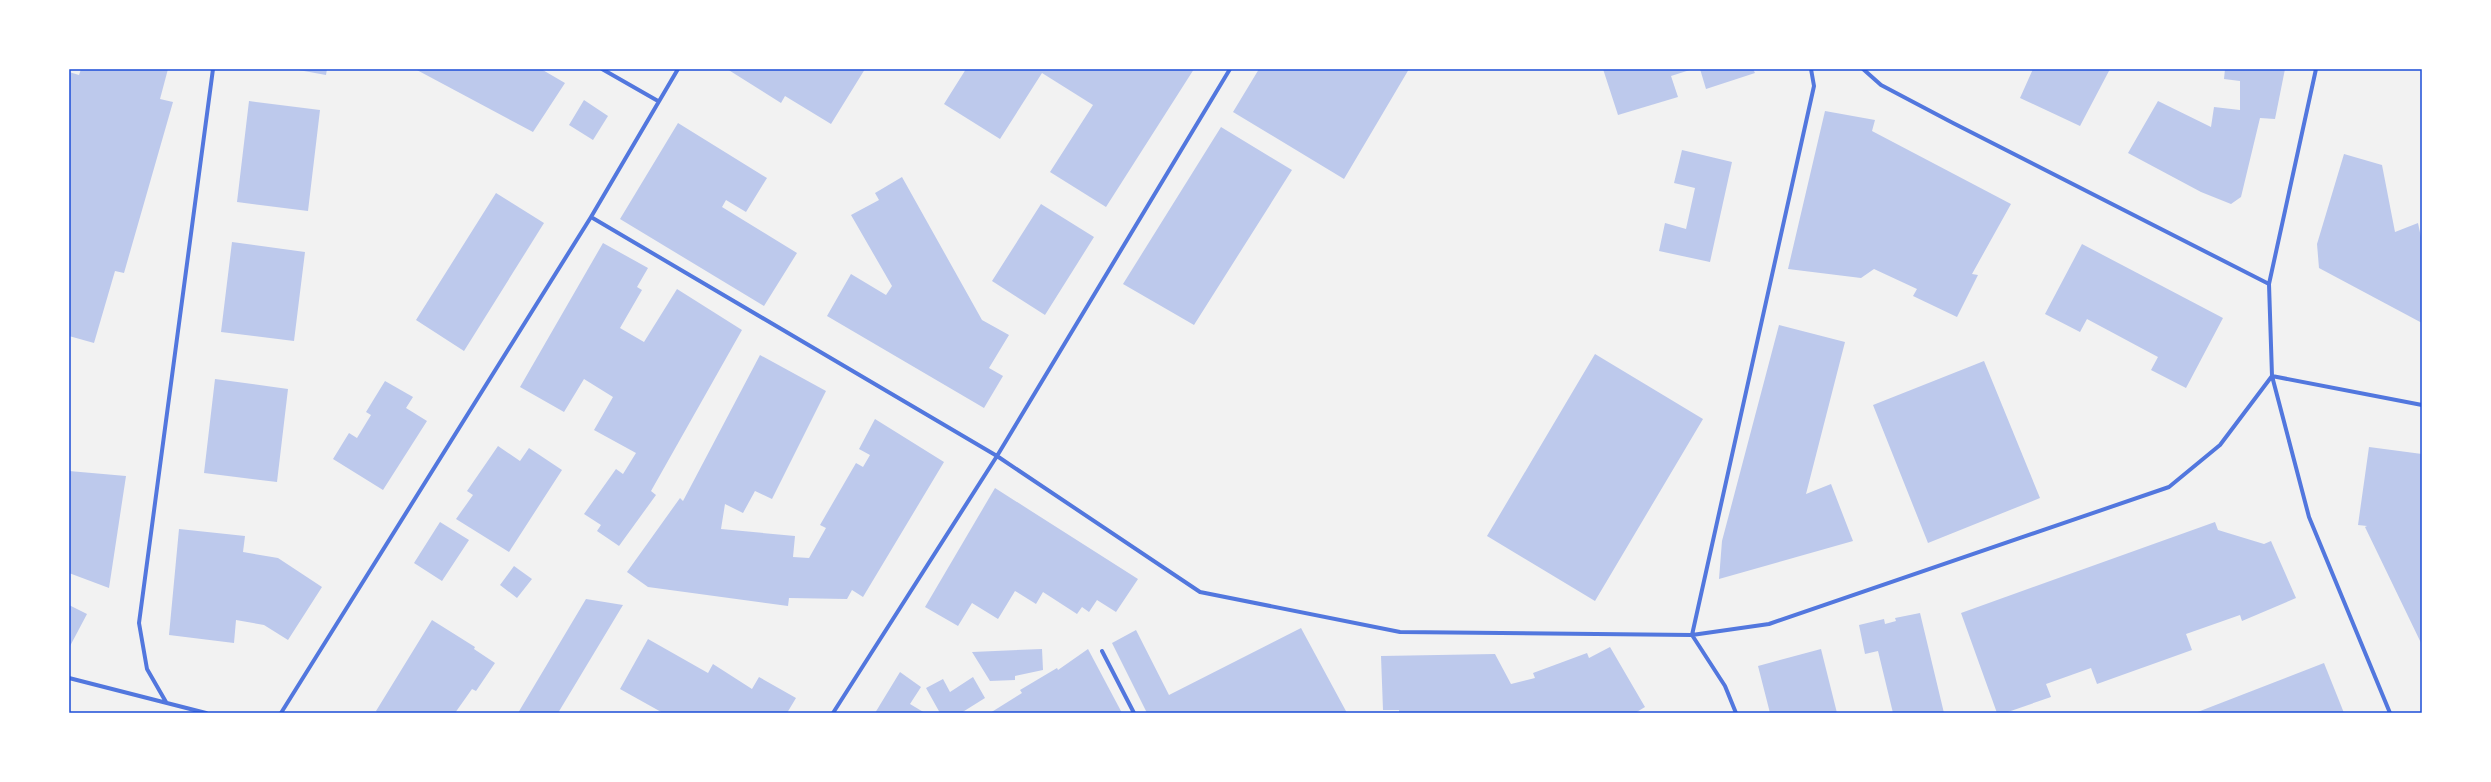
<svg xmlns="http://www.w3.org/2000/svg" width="2491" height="782" viewBox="0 0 2491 782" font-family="Montserrat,sans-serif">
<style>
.building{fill:#bdc9ec}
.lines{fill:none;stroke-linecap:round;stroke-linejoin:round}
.minor{stroke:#5277de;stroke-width:4}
.neatline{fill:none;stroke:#1d4ed8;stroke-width:1.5}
</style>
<rect width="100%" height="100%" fill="#f2f2f2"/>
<path class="building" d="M81,69H168L160,99L173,102L124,273L115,271L94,343L69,336V72L79,75Z
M293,69H327L326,75Z
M415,69H541L565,83L533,132Z
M727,69H865L831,124L785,96L781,103Z
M966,69H1194L1106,207L1050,172L1093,105L1042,73L1000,139L944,104Z
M1259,69H1409L1344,179L1233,112Z
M1603,69H1693L1671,76L1678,97L1618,115Z
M1700,69H1753L1755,73L1706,89Z
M2033,69H2110L2080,126L2020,98Z
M2225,69H2285L2275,119L2260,118L2241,197L2231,204L2201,192L2128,153L2158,101L2211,127L2214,107L2240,110V81L2224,79Z
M584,100L608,116L593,140L569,125Z
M249,101L320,110L308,211L237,202Z
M1825,111L1875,120L1872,131L2011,204L1972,274L1978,275L1957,317L1913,296L1917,289L1874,269L1861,278L1788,269Z
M678,123L767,178L746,212L726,200L722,207L797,253L764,306L620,219Z
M1221,127L1292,170L1194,325L1123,284Z
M1682,150L1732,162L1710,262L1659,251L1665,223L1686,229L1695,188L1674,183Z
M2344,154L2382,165L2395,232L2418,223L2422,242V323L2319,268L2317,244Z
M902,177L982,320L1009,335L989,368L1003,376L984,408L827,316L851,274L886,295L892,286L851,215L879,200L875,193Z
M496,193L544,223L464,351L416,320Z
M1041,204L1094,237L1045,315L992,281Z
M232,242L305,252L294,341L221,332Z
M603,243L648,268L637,287L642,290L620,328L644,342L677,289L742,330L651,491L656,495L619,546L597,531L601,525L584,514L616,469L623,474L636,453L594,430L613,397L584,379L564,412L520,387Z
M2082,244L2223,318L2186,388L2151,370L2158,357L2087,319L2080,332L2045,314Z
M1779,325L1845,342L1806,494L1831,484L1853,541L1719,579L1722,541Z
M1595,354L1703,419L1595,601L1487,536Z
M760,355L826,391L772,499L755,491L743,513L725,504L721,529L795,536L793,557L809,558L826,528L820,525L856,463L863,467L870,455L859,449L875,419L944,462L863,597L852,590L847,599L789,598L788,606L648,587L627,572L680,498L683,501Z
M1984,361L2040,498L1928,543L1873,405Z
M215,379L288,389L277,482L204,473Z
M385,381L413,397L406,408L427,421L383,490L333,459L349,433L357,438L371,415L366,412Z
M498,446L520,461L529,448L562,470L509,552L456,519L473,495L467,491Z
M2369,447L2422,454V645L2365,527L2367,526L2358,525Z
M69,471L126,476L109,588L69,573Z
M995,488L1138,579L1116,612L1097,600L1089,612L1082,607L1077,614L1043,592L1036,604L1015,591L998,619L972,603L958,626L925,607Z
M440,522L469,540L442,581L414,563Z
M2215,522L2218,530L2264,544L2271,541L2296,598L2242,621L2240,615L2186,634L2192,650L2097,684L2091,668L2046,684L2051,697L2005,713H1997L1961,613Z
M179,529L245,536L243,552L278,558L322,587L288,640L264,625L236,620L234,643L169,635Z
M514,566L532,579L517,598L500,585Z
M586,599L623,605L558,713H518Z
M69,605L87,614L69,648Z
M1920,613L1944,713H1893L1878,651L1865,654L1859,625L1884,619L1885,624L1896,621L1895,618Z
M432,620L475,647L474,649L495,663L476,691L472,689L455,713H378L376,711Z
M1301,628L1347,713H1147L1112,643L1136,630L1169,695Z
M648,639L708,673L713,664L752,689L759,677L796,698L787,713H663L620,689Z
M1610,647L1645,707L1635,713H1399V710H1383L1381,656L1495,654L1511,684L1535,678L1533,673L1587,653L1589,658Z
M1042,649L1043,670L1015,676V680L990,681L972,652Z
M1088,649L1122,713H990L1022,693L1020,690L1057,668L1058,670Z
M1821,649L1837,713H1770L1758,666Z
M2324,663L2344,713H2195Z
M900,672L921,687L910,704L925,713H875Z
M973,677L985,698L961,713H940L926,688L943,679L950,692Z"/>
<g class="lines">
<path class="minor" d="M602,69L658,101
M1863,69L1881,85L1953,123L2269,284
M2316,69L2269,284L2272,376L2309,517L2390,713
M591,217L997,456L1200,592L1400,632L1692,635L1769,624L2169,487L2220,445L2272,376
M2272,376L2422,405
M1692,635L1814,86L1811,69
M1692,635L1725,686L1736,713
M1102,651L1134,713
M69,678L206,713
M166,702L147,669L139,623L213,69
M281,713L591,217L678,69
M833,713L997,456L1230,69"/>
</g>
<rect width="2491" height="782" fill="none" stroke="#ffffff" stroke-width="140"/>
<rect x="70" y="70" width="2351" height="642" class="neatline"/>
</svg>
